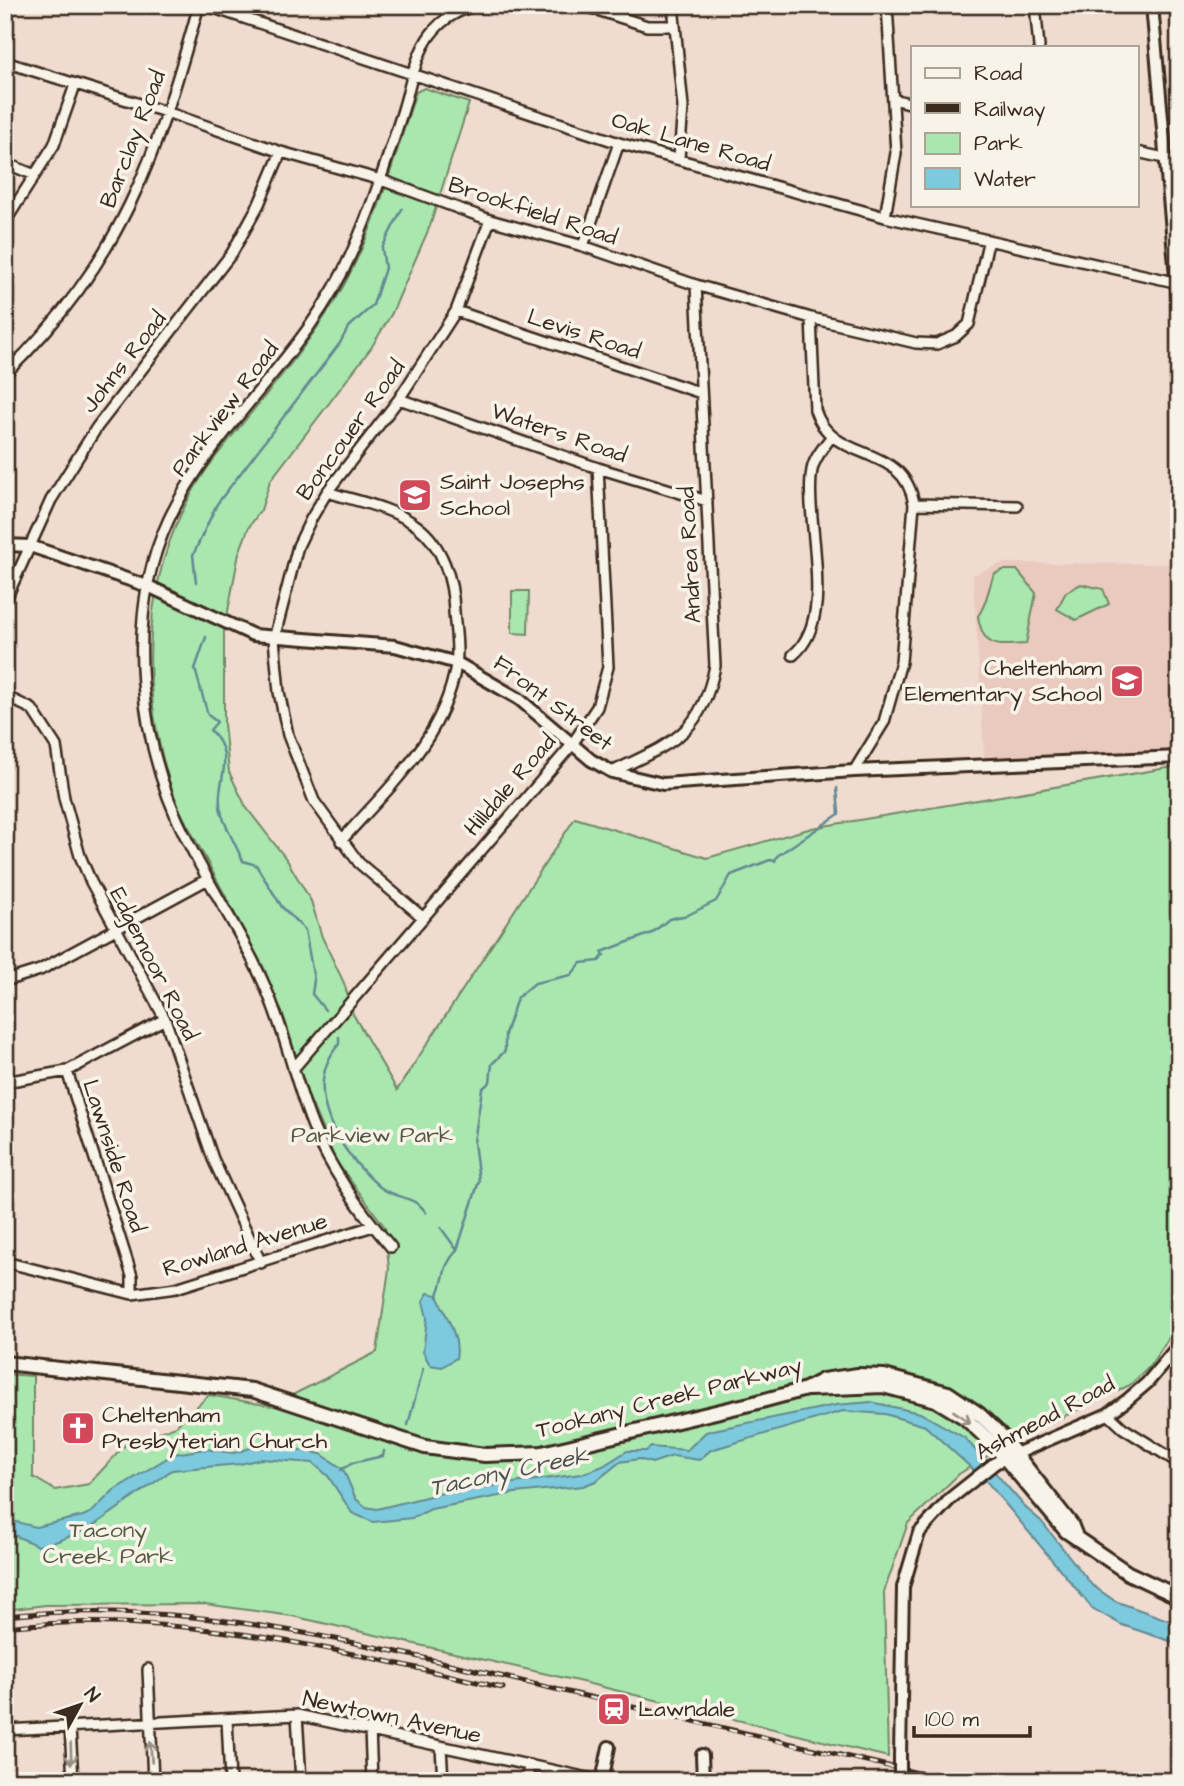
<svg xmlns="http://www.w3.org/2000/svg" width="1184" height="1786" viewBox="0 0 1184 1786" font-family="'Architects Daughter',sans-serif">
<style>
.built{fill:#eacabf}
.green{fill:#a9e7af;stroke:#728866;stroke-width:2}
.water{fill:#7dc9dd;stroke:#638991;stroke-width:2}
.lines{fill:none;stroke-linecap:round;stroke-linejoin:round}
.stream{stroke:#638991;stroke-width:2.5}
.minor-casing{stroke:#3b2a1e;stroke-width:14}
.tertiary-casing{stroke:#3b2a1e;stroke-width:16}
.secondary-casing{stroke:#3b2a1e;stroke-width:18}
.minor{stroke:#f7f3e8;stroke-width:9}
.tertiary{stroke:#f7f3e8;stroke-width:10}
.secondary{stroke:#f7f3e8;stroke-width:12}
.rail-casing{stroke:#3b2a1e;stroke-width:5}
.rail{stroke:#f7f3e8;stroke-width:2.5;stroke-dasharray:8;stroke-linecap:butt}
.tertiary-bridge-casing{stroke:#3b2a1e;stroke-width:16;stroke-linecap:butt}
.tertiary-bridge{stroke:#f7f3e8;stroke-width:10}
.oneway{stroke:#998e83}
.labels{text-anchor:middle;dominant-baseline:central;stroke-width:7;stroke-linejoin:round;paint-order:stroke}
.street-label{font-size:23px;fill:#3b2a1e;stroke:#f7f3e8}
.poi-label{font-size:23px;fill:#3b2a1e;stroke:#f7f3e8;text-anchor:start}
.park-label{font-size:23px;fill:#565942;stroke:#f7f3e8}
.water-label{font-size:24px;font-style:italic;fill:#4c524e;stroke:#f7f3e8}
</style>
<rect width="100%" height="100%" fill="#efdbd0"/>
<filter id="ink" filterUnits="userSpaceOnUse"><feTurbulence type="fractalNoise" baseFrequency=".0143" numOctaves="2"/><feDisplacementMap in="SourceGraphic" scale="14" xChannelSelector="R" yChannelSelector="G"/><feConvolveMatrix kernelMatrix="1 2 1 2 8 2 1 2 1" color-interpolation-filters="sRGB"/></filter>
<g filter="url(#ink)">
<path class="built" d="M1002,563L1179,564V757L985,767L973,575Z"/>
<path class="green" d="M424,88L469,103L430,226L392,313L371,348L270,481L261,510L249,527L239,553L224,632V724L229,772L246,807L287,860L311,901L322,937L344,983L353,1014L397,1090L575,818L707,858L812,828L1179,766V816L1173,878L1179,954V1317L1170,1336L1149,1367L1130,1385L1008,1443L959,1474L908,1523L884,1592L888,1757L582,1682L292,1616L205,1604L46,1605L5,1610V1374L33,1376V1477L55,1490L89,1484L126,1444L176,1426L209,1395L271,1406L377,1352L389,1269L385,1227L336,1161L309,1098L286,1023L264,968L178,807C135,691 138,561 214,459C255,406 301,356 336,299C374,235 393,162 416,92Z
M1003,570H1017L1036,593L1026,644C997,646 983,649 978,616C987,604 988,589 994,574Z
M1081,584L1103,589L1109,604L1076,620L1057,609L1066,592Z
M512,591H529L528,634L512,633Z"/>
<path class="water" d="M428,1293L437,1295C444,1313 461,1338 456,1358L442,1367L430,1365L423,1352L427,1318L423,1301Z
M871,1402L920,1413L965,1438L1026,1508L1041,1521L1092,1585L1115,1601L1179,1624V1644L1122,1625L1092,1608L988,1483L925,1426L885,1414L843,1411L711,1450L699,1460L673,1456L652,1463L639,1459L620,1462L596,1481L583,1486L515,1493L431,1509L412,1518L373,1522L352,1513L328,1476L313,1463L261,1459L240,1464L172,1470L89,1529L58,1541L38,1546L5,1531V1519L36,1527L83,1516L92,1512L114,1490L174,1454L205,1449L234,1453L250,1448L284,1447L321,1454L343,1469L356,1499L366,1507L377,1509L446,1492L581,1474L603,1466L627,1451H646L651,1447L687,1450L706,1432L718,1429L836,1405Z"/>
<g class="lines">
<path class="stream" d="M196,582L193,555L217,504L340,343L348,328L373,305L385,268L382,248L402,209
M206,637L195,669L208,715L217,722L210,730C240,759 212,783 222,815C227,830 236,846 243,861L256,865L282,907L305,930L314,980L312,994L325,1010
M339,1037V1044C299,1091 341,1154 380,1187C393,1198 417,1196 426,1213
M457,1250L479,1181L474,1142L482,1089L490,1082L492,1064L505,1051V1034L517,998L535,983L571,975L581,963L599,961L604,955L602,952L652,933L669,919L688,915L716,901L731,875L770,860L775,861L777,856L839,814L837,788
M437,1297C446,1277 441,1268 457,1250L441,1228
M408,1425L423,1369
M341,1470L352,1463L383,1456L384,1451"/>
<g class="minor-casing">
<path id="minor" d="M205,5L619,143L885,217L1179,283
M582,5L647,26H674
M673,5L683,107L679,158
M1035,5L1039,47
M5,62L169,113L281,152L381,180L490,220L583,246L696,285L811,318L916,343L937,344L956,336L969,324L988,243
M893,99L913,104
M1137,152L1164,158
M5,163L35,175
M885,217L896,153L887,5
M5,222L54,145L75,85
M583,246L619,143
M456,311L701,393
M811,318L815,410C832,465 904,441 914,504L901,662L884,722L854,771
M5,374C122,260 156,158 199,5
M399,399L598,468L707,501
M327,492C356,501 392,507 417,526C443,545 453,581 454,611C455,628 459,648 456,665C444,739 388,788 341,841
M914,504L1017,506
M5,601L51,500L97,427L232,253L259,204L281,152
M793,655C839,617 803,519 812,470C814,458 824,447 831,437
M5,696L32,709L56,746L64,798L80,856L91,882L165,1019L213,1159L261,1263
M612,772C671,743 701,736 715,666L696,285
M421,916L359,863L314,801L288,735L279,692L274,639L298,546L311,519L327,492L399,399L456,311L490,220
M5,981L40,970L208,879
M293,1069L571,746L597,707L608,667L598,468
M67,1071L132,1276V1294
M5,1082L67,1071L165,1019
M391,1247C361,1212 332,1172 314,1129C296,1086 287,1039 269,996C247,941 213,893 187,840C139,746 123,617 169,519C216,421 308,355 352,252C372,207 387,160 402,113C410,88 415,55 431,34C444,17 459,10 478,5
M5,1262L132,1294L176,1288L373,1226
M1108,1414L1123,1428L1179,1463
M148,1669L153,1781
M297,1715L301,1781
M227,1719L230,1781
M70,1727L73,1781
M370,1729L372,1781
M5,1730L297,1715L602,1781
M441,1747L443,1781
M527,1781L529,1765"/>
</g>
<g class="tertiary-casing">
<path id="tertiary" d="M1152,5L1179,310
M5,545L30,546L150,587L253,635L395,646L457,663L519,699L591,760L612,772L663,784L854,771L1179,757
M702,1755L703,1781
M900,1756L903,1587L919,1533L951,1498L995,1463L1108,1414L1126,1401L1147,1383L1179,1345
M602,1781L609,1747"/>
</g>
<g class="secondary-casing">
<path id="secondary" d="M5,1363L252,1390L425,1447L485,1455L542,1453L754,1403L806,1389L823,1380L858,1375L884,1376L948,1393L979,1414L1000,1434L1071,1524L1075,1534
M809,1389L883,1386L936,1400L964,1417L993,1444L1066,1531L1128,1573L1179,1597"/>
</g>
<use href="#minor" class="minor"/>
<use href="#tertiary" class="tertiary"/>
<use href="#secondary" class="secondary"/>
<g class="rail-casing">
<path id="rail" d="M5,1616C188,1597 365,1644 542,1686C679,1719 816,1750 953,1781
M5,1627C174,1608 340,1650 503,1688"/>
</g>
<use href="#rail" class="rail"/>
<g class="tertiary-bridge-casing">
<path id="tertiary-bridge" d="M900,1781V1756"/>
</g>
<use href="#tertiary-bridge" class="tertiary-bridge"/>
</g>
<defs><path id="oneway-shaft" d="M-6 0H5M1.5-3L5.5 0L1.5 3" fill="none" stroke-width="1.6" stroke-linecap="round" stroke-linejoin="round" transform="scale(1.75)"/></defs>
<g class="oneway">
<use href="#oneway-shaft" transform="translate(962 1417) rotate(35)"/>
<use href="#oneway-shaft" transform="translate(151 1752) rotate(-94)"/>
<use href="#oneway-shaft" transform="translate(71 1754) rotate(88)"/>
</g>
</g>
<defs>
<g id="school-square" transform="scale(1.75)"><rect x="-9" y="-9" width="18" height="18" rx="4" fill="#d1495b" stroke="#f7f3e8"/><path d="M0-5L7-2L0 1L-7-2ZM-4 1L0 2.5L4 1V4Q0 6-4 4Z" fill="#fff"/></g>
<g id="church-square" transform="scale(1.75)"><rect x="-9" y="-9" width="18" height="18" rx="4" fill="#d1495b" stroke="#f7f3e8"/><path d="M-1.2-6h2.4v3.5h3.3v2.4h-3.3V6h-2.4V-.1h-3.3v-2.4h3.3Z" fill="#fff"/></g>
<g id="station-square" transform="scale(1.75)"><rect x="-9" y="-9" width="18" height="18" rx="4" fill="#d1495b" stroke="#f7f3e8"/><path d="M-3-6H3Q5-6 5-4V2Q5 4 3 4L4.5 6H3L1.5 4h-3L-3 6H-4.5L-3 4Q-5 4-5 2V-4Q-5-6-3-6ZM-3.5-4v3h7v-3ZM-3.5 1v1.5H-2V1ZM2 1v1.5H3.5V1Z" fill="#fff"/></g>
</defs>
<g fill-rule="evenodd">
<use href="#school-square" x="415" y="495"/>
<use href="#school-square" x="1127" y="681"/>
<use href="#church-square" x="78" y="1428"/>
<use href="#station-square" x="614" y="1709"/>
</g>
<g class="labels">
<g class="street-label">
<text transform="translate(133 139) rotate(-69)">Barclay Road</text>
<text transform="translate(691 142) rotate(16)">Oak Lane Road</text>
<text transform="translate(533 211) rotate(18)">Brookfield Road</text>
<text transform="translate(584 334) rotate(18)">Levis Road</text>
<text transform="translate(124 362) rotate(-52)">Johns Road</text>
<text transform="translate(225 409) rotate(-53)">Parkview Road</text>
<text transform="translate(351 430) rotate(-54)">Boncouer Road</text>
<text transform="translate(559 433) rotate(19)">Waters Road</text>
<text transform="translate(690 555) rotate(-93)">Andrea Road</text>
<text transform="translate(553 703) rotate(37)">Front Street</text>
<text transform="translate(510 785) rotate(-49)">Hilldale Road</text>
<text transform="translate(154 964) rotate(63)">Edgemoor Road</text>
<text transform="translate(114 1156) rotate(72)">Lawnside Road</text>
<text transform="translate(245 1245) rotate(-17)">Rowland Avenue</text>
<text transform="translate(669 1398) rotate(-14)">Tookany Creek Parkway</text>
<text transform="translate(1045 1418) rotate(-28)">Ashmead Road</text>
<text transform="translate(392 1717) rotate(12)">Newtown Avenue</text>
</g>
<g class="poi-label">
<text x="440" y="482">Saint Josephs<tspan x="440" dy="26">School</tspan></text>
<text x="1102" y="668" text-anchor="end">Cheltenham<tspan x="1102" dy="26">Elementary School</tspan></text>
<text x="102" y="1415">Cheltenham<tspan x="102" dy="26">Presbyterian Church</tspan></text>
<text x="638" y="1709">Lawndale</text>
</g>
<g class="park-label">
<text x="372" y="1135">Parkview Park</text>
<text x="108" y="1530">Tacony<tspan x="108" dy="26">Creek Park</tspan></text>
</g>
<g class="water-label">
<text transform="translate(509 1472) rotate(-12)">Tacony Creek</text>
</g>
</g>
<rect width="1184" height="1786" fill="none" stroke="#f7f3e8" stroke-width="28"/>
<rect x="14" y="14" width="1156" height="1758" fill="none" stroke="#3b2a1e" stroke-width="2.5" filter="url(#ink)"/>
<rect x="911" y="46" width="228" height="161" fill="#f7f3e8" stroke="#aca397" stroke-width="2"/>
<rect x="925" y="68" width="35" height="10" fill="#f7f3e8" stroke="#aca397" stroke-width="2"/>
<text x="974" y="80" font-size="21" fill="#3b2a1e">Road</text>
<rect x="925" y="103" width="35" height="10" fill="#3b2a1e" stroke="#aca397" stroke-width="2"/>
<text x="974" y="116" font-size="21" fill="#3b2a1e">Railway</text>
<rect x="925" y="133" width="35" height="21" fill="#a9e7af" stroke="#aca397" stroke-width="2"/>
<text x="974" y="150" font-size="21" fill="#3b2a1e">Park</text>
<rect x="925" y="168" width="35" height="21" fill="#7dc9dd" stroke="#aca397" stroke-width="2"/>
<text x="974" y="186" font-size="21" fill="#3b2a1e">Water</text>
<g transform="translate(80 1705) rotate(50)" stroke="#f7f3e8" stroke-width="5" paint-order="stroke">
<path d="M0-5L12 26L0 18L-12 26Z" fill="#3b2a1e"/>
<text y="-10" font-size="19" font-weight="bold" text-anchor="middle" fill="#3b2a1e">N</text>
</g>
<path d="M914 1726v10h116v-10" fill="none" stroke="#3b2a1e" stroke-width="3.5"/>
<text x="925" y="1726" font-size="21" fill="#3b2a1e" stroke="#f7f3e8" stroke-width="5" paint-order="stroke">100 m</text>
</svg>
